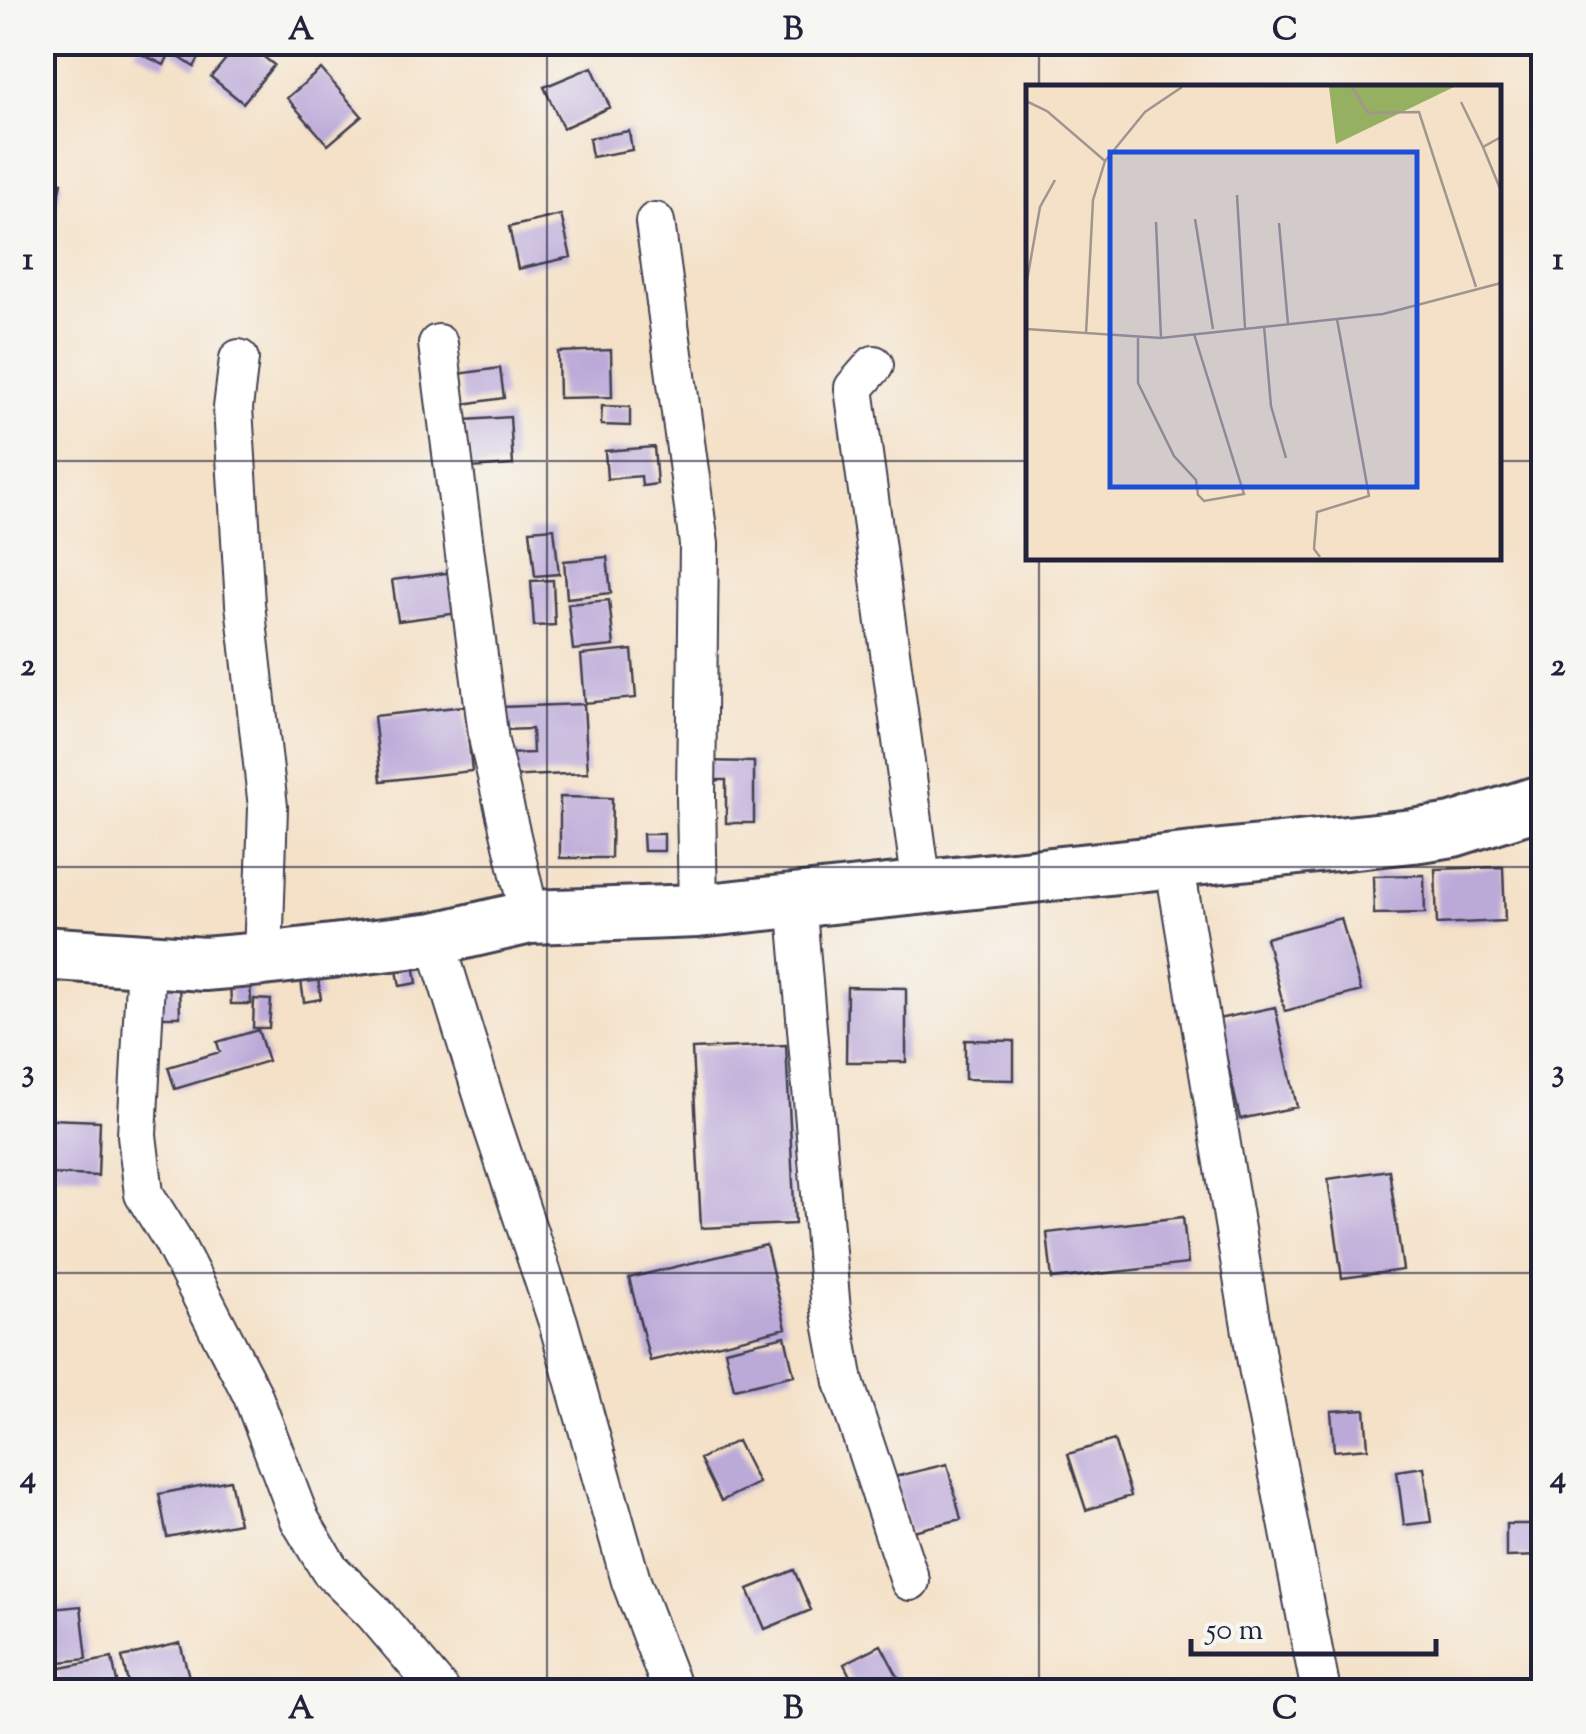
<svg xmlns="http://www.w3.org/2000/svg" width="1586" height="1734" viewBox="0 0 1586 1734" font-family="'Sorts Mill Goudy',serif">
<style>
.building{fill:#bba9d8}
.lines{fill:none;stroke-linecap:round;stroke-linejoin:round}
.street-casing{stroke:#423f50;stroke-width:42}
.secondary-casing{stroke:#423f50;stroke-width:58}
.street{stroke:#fff;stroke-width:38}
.secondary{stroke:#fff;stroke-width:52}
.grid{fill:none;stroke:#22223b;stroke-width:2.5;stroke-opacity:0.55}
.inset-road{fill:none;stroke:#a0958f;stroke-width:2.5}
.view{fill:#1d4ed8;fill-opacity:0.15;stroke:#1d4ed8;stroke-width:5}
.inset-edge{fill:none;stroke:#22223b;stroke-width:5}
.neatline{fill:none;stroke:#22223b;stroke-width:4}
.grid-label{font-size:32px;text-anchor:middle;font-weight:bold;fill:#22223b}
</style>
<rect width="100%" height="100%" fill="#f6f6f2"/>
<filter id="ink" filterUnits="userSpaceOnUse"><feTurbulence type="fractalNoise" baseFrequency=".01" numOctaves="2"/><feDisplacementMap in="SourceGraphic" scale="20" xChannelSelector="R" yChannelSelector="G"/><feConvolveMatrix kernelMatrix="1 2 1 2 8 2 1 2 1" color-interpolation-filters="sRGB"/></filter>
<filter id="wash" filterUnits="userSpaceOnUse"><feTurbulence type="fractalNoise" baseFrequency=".0048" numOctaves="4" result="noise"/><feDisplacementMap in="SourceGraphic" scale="40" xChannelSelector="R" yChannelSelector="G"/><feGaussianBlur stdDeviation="2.25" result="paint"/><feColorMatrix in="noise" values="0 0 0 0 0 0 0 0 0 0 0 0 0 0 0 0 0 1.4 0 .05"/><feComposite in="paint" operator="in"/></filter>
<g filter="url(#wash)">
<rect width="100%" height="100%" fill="#f4e1c7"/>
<g id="blocks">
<path class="building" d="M140,42H175L164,65L135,51Z
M179,42H208L194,67L173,53Z
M240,42H245L274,65L243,103L211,77Z
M592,67L610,107L563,128L544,87Z
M321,69L362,116L328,145L287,98Z
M629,131L632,150L592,157L589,138Z
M42,179L62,183L48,246L42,245Z
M561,215L571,257L518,269L509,227Z
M611,350L612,397L559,398L558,352Z
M500,368L504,398L463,404L458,374Z
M602,406L630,407V426L601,425Z
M510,417L513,465L470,468L466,420Z
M654,447L657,484L642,486L641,476L607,479L605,451Z
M554,528L559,574L535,576L530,530Z
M607,557L611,593L567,598L564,561Z
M454,572L459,613L398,621L392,580Z
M553,580L555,625L534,626L531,581Z
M609,600L614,646L573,650L568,604Z
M632,650L636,698L585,703L581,655Z
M584,704L588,773L505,777L503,754L533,753L532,729L502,730L501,707Z
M465,706L472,771L381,781L374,716Z
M701,761L754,762V823H726V780H701Z
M560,797L612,798L611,858H560Z
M643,834H664V851H644Z
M1503,867L1505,921L1437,924L1435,869Z
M1424,875L1425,913L1374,914L1373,876Z
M1341,918L1361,991L1285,1011L1266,938Z
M413,956L417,983L400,986L395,960Z
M317,971L321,999L304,1002L300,973Z
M250,979L251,1004H231L230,980Z
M179,980L180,1017H155L154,981Z
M847,987L906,988V1062H846Z
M254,999L271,1000L269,1028H253Z
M1275,1007L1297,1107L1240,1119L1218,1019Z
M258,1030L268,1061L175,1089L168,1067L220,1052L217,1042Z
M965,1040L1014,1041V1080L965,1079Z
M786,1045L795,1224L701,1228L692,1049Z
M49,1119L100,1121L98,1176L47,1174Z
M1389,1170L1403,1270L1342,1278L1328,1179Z
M1183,1217L1188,1264L1052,1279L1047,1233Z
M766,1245L786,1328L650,1361L629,1278Z
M785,1336L794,1375L734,1389L725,1350Z
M1365,1409L1368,1448L1334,1451L1331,1411Z
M1114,1440L1131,1496L1086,1510L1068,1454Z
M737,1441L758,1483L721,1501L700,1459Z
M947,1464L961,1519L909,1532L894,1477Z
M1424,1467L1431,1522L1404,1525L1397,1471Z
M230,1480L239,1523L167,1537L159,1494Z
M1506,1524H1544V1556L1506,1557Z
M794,1570L811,1610L765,1629L748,1589Z
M81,1606L87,1659L42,1664V1610Z
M180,1643L193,1692H130L122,1657Z
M881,1645L906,1692H858L844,1664Z
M112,1658L119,1692H60L56,1669Z"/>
</g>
</g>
<g filter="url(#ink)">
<use href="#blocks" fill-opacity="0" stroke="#423f50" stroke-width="2.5"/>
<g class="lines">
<g class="street-casing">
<path id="street" d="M655,222L699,544L696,796L698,911
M438,344L489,742L530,917
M239,359L233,408L245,604L268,807L263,959
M874,365L854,388L922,887
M1174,861L1257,1362L1321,1692
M796,900L831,1311L844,1382L910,1581
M435,939L491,1121L558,1322L631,1581L673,1692
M146,962L137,1135L144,1194L172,1239L252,1394L300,1520L330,1570L374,1613L441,1692"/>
</g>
<g class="secondary-casing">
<path id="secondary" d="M42,953L204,964L263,959L435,939L530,917L698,911L1413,836L1453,830L1544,801"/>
</g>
<use href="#street" class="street"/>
<use href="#secondary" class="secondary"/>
</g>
</g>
<path class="grid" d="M547,42V1692M1039,42V88M42,461H1028M1498,461H1544M1039,558V1692M42,867H1544M42,1273H1544"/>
<g transform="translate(1026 85)">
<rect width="475" height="475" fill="#f4e1c7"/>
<path d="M303,2H428L310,59Z" fill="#95b061"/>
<path class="inset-road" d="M326,2L342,28L393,27L450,202M0,16L21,26L79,76M435,17L457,62M475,52L457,62L475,106M211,110L219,243M169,134L187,244M130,137L135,253M253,138L262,239M0,201L14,122L29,95M238,241L245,321L260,373M0,244L135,253L357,229L475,198M60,249L67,115L79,76L119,27L156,2M112,253V298L148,371L170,395L172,410L178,416L218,409L168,249M294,472L288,464L291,427L343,411L311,234"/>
<path class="view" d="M84,67H391V402H84Z"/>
<rect width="475" height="475" class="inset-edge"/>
</g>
<rect width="1586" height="1734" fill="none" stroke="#f6f6f2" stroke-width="110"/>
<path d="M1191 1639v15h245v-15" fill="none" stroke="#22223b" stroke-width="5"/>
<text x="1206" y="1639" font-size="30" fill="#22223b" stroke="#f6f6f2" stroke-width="8" paint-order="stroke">50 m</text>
<rect x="55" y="55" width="1476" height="1624" class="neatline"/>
<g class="grid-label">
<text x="301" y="39">A</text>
<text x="793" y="39">B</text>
<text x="1285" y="39">C</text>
<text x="28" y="269">1</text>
<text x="1558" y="269">1</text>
<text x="28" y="675">2</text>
<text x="1558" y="675">2</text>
<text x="28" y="1081">3</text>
<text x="1558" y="1081">3</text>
<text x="28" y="1487">4</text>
<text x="1558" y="1487">4</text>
<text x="301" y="1718">A</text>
<text x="793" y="1718">B</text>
<text x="1285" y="1718">C</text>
</g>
</svg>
